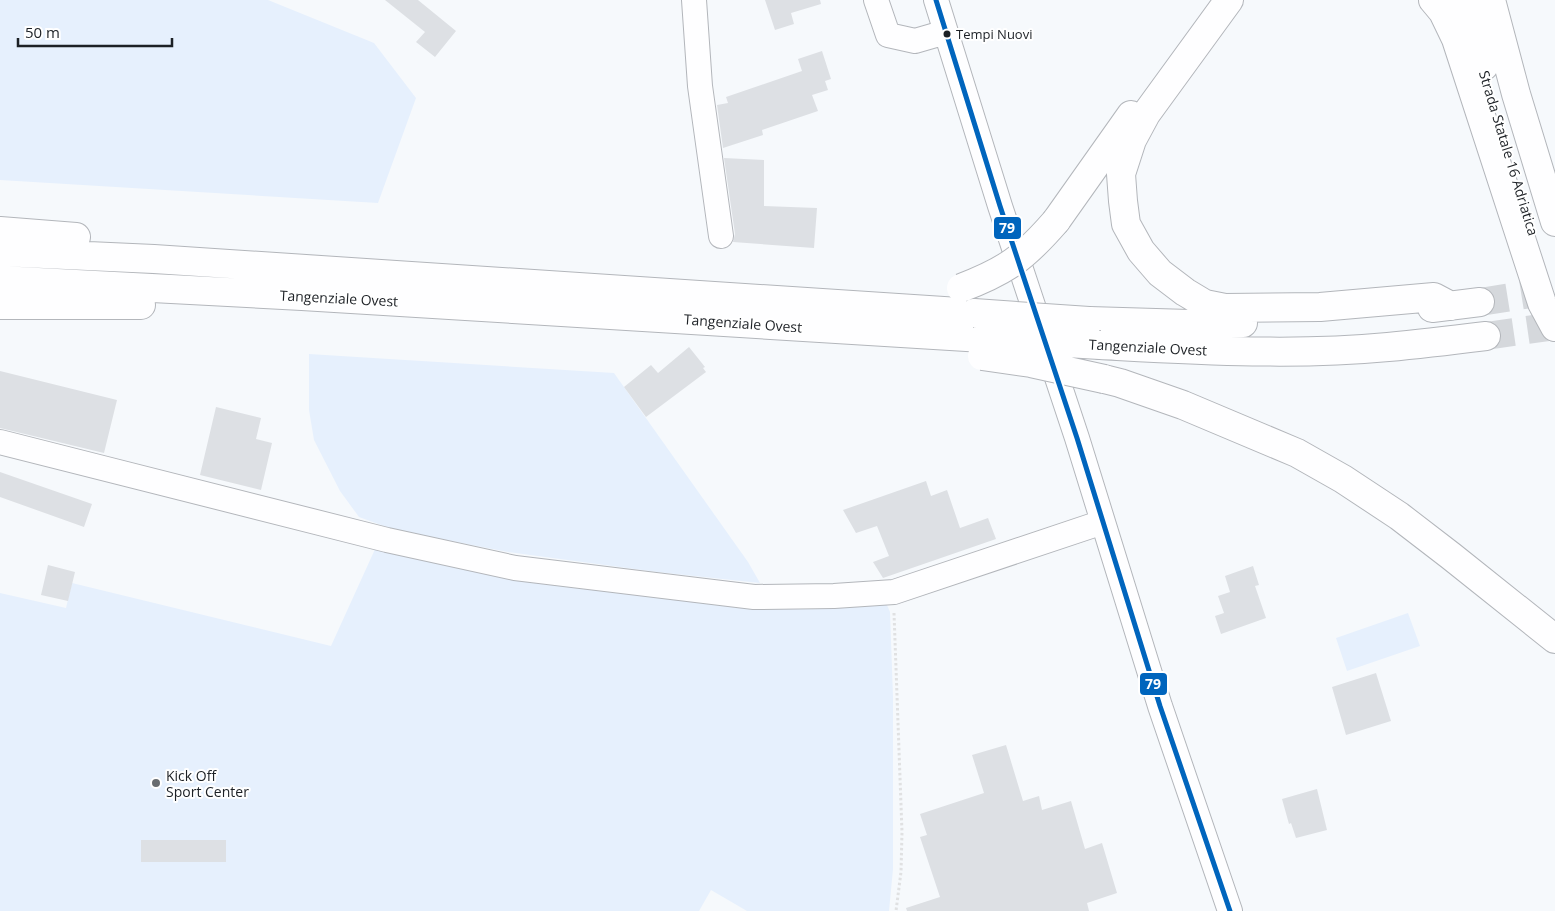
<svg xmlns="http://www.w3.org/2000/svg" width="1555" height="911" viewBox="0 0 1555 911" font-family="'Open Sans',sans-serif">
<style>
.green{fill:#e6f0fd}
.building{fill:#dde0e4}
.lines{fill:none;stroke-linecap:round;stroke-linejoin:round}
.highway-tunnel{stroke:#d5d8dc;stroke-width:28;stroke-dasharray:28 14;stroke-linecap:butt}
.minor-casing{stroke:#b3b6bb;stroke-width:26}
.highway-casing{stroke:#b3b6bb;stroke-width:30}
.path{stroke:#e0e1e2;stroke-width:3;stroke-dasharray:2.5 2.5;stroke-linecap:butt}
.minor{stroke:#fefeff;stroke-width:24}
.highway{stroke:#fefeff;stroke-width:28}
.highway-bridge-casing{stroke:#b3b6bb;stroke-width:30;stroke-linecap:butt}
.highway-bridge{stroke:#fefeff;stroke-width:28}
.bus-1-casing{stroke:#fff;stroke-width:9}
.bus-1{stroke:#0065bd;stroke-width:5}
.bus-dot{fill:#1c2025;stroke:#fff;stroke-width:2}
.poi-dot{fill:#686c70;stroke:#fff;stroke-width:2}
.labels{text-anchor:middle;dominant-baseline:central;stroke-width:4;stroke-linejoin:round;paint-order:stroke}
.bus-label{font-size:13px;fill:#1c2025;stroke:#fff;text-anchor:start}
.street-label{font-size:14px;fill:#1c2025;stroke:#fff}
.poi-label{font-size:14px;fill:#1c2025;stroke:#fff;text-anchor:start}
.line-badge{stroke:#fff;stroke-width:2}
.badge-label{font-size:14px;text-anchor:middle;font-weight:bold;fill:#fff}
</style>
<rect width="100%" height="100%" fill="#f6f9fc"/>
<path class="green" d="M0,0H268L374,43L416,98L378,203L0,180Z
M309,354L614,373L748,562L760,583L657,572L508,552L395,530L359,517L340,491L314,440L309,410Z
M376,547L874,601L887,605L890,612L893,697V869L889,911H747L711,890L699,911H0V593L66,608L72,583L331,646Z
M1408,613L1420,646L1347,671L1336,638Z"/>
<path class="building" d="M385,0H418L456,31L435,57L416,42L425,32Z
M765,0H820L821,4L791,13L794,24L775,30Z
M822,51L831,79L825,81L828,90L812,95L818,111L762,130L763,135L723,148L717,105L728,103L726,97L802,71L798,59Z
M724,158L764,160V206L817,208L814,248L733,242L735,234Z
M689,347L705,367L703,368L706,372L646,417L624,387L651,365L658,373Z
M0,371L117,400L104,453L0,428Z
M216,407L261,418L256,439L272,443L261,490L200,475Z
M0,472L92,504L84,527L0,497Z
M926,481L931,496L947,490L960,528L988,518L996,539L883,578L873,562L889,556L877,526L856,533L843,510Z
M48,565L75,572L68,601L41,595Z
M1253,566L1259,585L1255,586L1266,618L1221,634L1215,616L1224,613L1218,596L1230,592L1225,576Z
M1376,673L1391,721L1346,735L1332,687Z
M1006,745L1023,801L1039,796L1042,810L1071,801L1085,849L1102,843L1117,893L1087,903L1089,911H907L906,908L940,897L920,837L927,835L920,814L984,793L972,755Z
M1317,789L1327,830L1296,838L1291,823L1289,824L1282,799Z
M141,840H226V862H141Z"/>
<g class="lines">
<path class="highway-tunnel" d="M1480,302L1555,290
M1486,336L1555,326"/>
<g class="minor-casing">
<path id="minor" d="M694,0L700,86L721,236
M876,0L888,35L915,41L946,32
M936,0L1000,206L1077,438L1160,706L1230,911
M0,442L387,540L515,568L754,597L834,596L894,592L1103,522"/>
</g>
<g class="highway-casing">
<path id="highway" d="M1229,0L1146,114L1132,140L1121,174L1123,201L1126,224L1141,251L1160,273L1185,292L1205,304L1225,308L1320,307L1434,297L1451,306
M1433,0L1443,12L1456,39L1542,303L1555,327
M1465,0L1484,66
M1491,0L1516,94L1555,222
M1056,221L1131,115
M0,231L76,237
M0,252L154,259L974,313
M0,280L302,296L983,338
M0,305H141
M1432,308L1480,302
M1089,321L1189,324L1243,323
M1100,345C1196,350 1293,356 1388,347C1421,344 1454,340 1486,336
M1104,379L1120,383L1183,405L1297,453L1343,479L1399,516L1451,556L1555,639"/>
</g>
<path class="path" d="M894,613L902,832L901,872L896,911"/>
<use href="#minor" class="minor"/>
<use href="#highway" class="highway"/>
<g class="highway-bridge-casing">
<path id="highway-bridge" d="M961,288C1006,271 1024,258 1056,221
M974,313L1089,321
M983,338L1100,345
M982,356L1031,363L1104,379"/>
</g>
<use href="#highway-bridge" class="highway-bridge"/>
<g class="bus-1-casing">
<path id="bus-1" d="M936,0L1000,206L1077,438L1160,706L1230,911"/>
</g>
<use href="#bus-1" class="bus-1"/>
</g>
<circle class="bus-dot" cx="947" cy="34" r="4.5"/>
<circle class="poi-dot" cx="156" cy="783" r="5"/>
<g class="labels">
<g class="bus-label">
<text x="956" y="34">Tempi Nuovi</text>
</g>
<g class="street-label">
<text transform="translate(1509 153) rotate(73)">Strada Statale 16 Adriatica</text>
<text transform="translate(339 298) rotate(3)">Tangenziale Ovest</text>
<text transform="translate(743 323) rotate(4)">Tangenziale Ovest</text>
<text transform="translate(1148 347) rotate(3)">Tangenziale Ovest</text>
</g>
<g class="poi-label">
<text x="166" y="775">Kick Off<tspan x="166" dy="16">Sport Center</tspan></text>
</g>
</g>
<g class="line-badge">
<rect x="993" y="216" width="29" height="24" rx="5" fill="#0065bd"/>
<rect x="1139" y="672" width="29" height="24" rx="5" fill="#0065bd"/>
</g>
<g class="badge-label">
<text x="1007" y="233">79</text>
<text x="1153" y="689">79</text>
</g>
<path d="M18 38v8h154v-8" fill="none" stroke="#1c2025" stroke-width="2.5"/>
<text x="25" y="38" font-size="15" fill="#1c2025" stroke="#ffffff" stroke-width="4" paint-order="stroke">50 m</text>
</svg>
